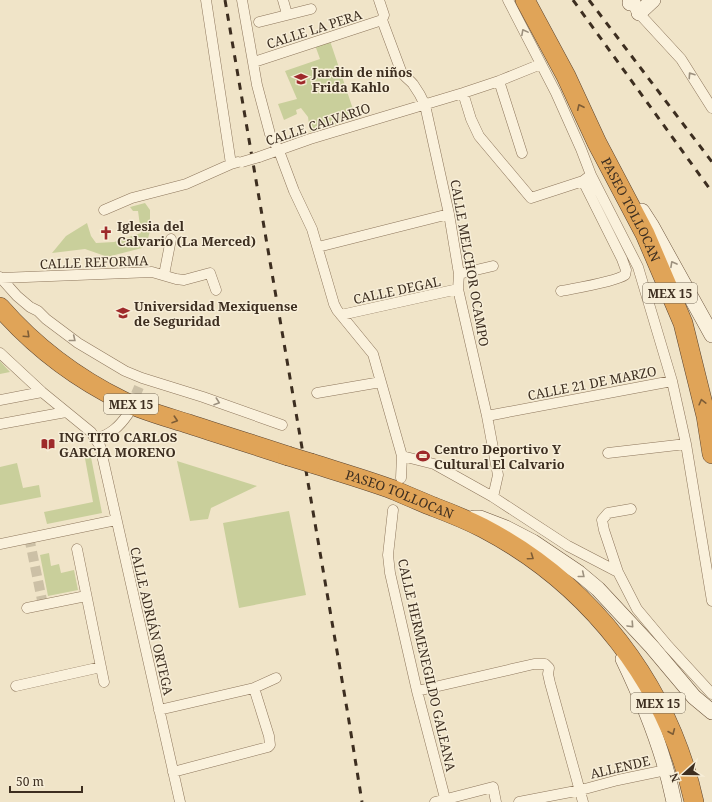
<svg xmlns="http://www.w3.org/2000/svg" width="712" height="802" viewBox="0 0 712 802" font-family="'Noto Serif',serif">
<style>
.green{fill:#c9cf9b}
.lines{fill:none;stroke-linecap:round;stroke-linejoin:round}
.street-tunnel{stroke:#ccc0a6;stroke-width:10;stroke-dasharray:10 5;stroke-linecap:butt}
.street-casing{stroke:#8d765c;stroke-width:11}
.secondary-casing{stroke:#6f573f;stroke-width:16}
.highway-casing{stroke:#5b4430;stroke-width:20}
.street{stroke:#faf1dc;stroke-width:10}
.secondary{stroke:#faf1dc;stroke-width:15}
.highway{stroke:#e0a458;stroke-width:19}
.rail{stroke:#3d2e20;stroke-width:3;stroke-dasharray:7 7;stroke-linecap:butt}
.street-bridge-casing{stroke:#8d765c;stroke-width:11;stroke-linecap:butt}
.highway-bridge-casing{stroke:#5b4430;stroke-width:20;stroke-linecap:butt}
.street-bridge{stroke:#faf1dc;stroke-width:10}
.highway-bridge{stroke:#e0a458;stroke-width:19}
.oneway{stroke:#9c907e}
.oneway2{stroke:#7e5d36}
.labels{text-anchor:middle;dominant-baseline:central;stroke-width:3;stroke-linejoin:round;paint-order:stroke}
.shield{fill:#f7eed8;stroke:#756857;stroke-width:1}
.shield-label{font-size:12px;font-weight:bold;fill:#3d2e20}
.street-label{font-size:13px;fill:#3d2e20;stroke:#f7eed8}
.poi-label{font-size:13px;font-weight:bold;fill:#3d2e20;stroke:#f7eed8;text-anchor:start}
</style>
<rect width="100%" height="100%" fill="#f0e4c8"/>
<path class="green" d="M330,41L356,118L310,132L308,117L301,108L296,110L297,114L284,120L278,104L297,99L285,71L320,59L315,45Z
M145,203L150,210V231L147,242L142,248L111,256H105L85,249L52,253L66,236L87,223L91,236L96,243L114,242L141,233L138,211H133L130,207Z
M0,361L10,372L0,374Z
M90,452L102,513L47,524L44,512L93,502L84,453Z
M177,461L257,486L211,508L208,519L190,521Z
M17,463L23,488L39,485L41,497L0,505V467Z
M289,511L306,595L239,608L223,523Z
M49,553L51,566L59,564L61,573L74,570L78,590L48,596L40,555Z"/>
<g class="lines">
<path class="street-tunnel" d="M130,408L139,387
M29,537L43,605"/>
<g class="street-casing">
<path id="street" d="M206,0L231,164
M242,0L257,85L270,134L279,151L294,191L312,229L334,304L337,310L373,354L402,456L401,478
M283,0L287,14
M379,0L384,15L382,20L401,71C404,77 409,79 413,84C418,91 422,98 425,105L449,214L459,274L458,289L487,416L498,475L493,497
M635,9L681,59L712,108
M259,22L311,9
M254,62L382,20
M499,81L522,153
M463,93L471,119L479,136L531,198L583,181L591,175L581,149L556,93L508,0
M259,157L310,139L463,93L499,81L541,64
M104,210L132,198L186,184L231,164L238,162
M318,247L449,214
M459,274L493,266
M164,275L171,239
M0,277L17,296L30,307L38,311L46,319L78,343L125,371L142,378L203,397L282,425
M1,278L152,272L176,279L184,280L210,273L216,290
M561,291C576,288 615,282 625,275L626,270L622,259L583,181
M341,315L458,289
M0,353L42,392L91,432L100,446L180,802
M672,381L686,444L712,601
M317,393L381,382
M0,400L42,392
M487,416L672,381L638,267L591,175
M0,424L66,412
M96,439C111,434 119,427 128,414
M608,453L686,444
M402,456L434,464L493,497L568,546L618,572L637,609L668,646L712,694
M393,510L388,555L390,573L417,691L446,802
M0,544L116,520
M77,549L104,682
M618,572L604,530L602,520L608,513L631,509
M27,608L86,596
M16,686L101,667
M417,691L534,664H545L549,668L548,674L550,683L583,802
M159,710L254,688L276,678
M173,772L268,747L270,745L269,736L254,688
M435,802L493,787L496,802
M519,802L581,790L618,780L666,770"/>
</g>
<g class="secondary-casing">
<path id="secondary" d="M630,3L633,0
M639,13L653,0
M642,211L651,225L712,335
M474,518H480L506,528L533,542L579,573L598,589L652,647L694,697L712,712
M623,659C645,705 664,752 674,802"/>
</g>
<g class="highway-casing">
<g id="highway">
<path id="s1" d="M525,0L566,76L597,143L645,234L683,323L706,416L712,454"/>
<path d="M0,307C34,346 76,378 123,401C144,411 167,417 189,424C222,435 255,445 288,456"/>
<path id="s2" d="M311,463C339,472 367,480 394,490C407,496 420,501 434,507C450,513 467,520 483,528C590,584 668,684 694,802"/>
</g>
</g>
<use href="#street" class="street"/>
<use href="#secondary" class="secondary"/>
<use href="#highway" class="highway"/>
<path class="rail" d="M225,0L348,715L362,802
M573,0L712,192
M589,0L712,162"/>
<g class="street-bridge-casing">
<path id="street-bridge" d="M242,162L259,157"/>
</g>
<g class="highway-bridge-casing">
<path id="highway-bridge" d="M288,456L311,463"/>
</g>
<use href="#street-bridge" class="street-bridge"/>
<use href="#highway-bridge" class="highway-bridge"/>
</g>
<defs><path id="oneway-chevron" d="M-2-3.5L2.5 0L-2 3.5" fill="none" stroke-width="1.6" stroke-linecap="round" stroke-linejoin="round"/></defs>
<g class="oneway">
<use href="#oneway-chevron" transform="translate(524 32) rotate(-118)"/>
<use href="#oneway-chevron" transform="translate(691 75) rotate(-124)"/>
<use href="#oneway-chevron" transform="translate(673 264) rotate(-119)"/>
<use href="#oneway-chevron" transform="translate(73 339) rotate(39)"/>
<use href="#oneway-chevron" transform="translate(217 402) rotate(19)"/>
<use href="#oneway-chevron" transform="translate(582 575) rotate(39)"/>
<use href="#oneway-chevron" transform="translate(631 625) rotate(47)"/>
</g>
<g class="oneway2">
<use href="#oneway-chevron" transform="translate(580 107) rotate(-115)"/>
<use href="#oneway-chevron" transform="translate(27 335) rotate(43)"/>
<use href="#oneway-chevron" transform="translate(702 402) rotate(-104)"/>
<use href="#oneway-chevron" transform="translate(175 420) rotate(18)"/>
<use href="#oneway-chevron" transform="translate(531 557) rotate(35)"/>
<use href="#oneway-chevron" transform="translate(672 732) rotate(67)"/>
</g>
<defs>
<g id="school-bare" transform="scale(1.08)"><path d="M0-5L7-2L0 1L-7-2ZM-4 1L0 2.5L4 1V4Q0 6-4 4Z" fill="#9e2a2b" stroke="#f7eed8" stroke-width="2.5" paint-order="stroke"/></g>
<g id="church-bare" transform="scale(1.08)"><path d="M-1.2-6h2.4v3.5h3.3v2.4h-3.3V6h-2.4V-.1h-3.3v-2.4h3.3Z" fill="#9e2a2b" stroke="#f7eed8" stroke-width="2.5" paint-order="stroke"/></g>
<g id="library-bare" transform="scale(1.08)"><path d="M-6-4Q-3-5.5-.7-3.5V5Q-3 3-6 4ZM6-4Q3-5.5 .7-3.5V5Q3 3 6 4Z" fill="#9e2a2b" stroke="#f7eed8" stroke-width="2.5" paint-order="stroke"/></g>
<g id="stadium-bare" transform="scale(1.08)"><path d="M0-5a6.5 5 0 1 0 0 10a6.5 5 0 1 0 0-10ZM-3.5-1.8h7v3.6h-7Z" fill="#9e2a2b" stroke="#f7eed8" stroke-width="2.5" paint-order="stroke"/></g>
</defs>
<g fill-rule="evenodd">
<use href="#school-bare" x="301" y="79"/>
<use href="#church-bare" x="106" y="233"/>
<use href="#school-bare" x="123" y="313"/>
<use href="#library-bare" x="48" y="444"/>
<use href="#stadium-bare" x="423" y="456"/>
</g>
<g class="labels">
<g class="shield">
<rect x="643" y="283" width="54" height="20" rx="3"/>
<rect x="104" y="394" width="54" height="20" rx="3"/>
<rect x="631" y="693" width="54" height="20" rx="3"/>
</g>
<g class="shield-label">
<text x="670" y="293">MEX 15</text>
<text x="131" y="404">MEX 15</text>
<text x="658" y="703">MEX 15</text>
</g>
<g class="street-label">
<text transform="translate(314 29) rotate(-18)">CALLE LA PERA</text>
<text transform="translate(318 124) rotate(-18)">CALLE CALVARIO</text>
<text stroke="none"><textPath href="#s1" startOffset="235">PASEO TOLLOCAN</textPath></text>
<text transform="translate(94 262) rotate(-2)">CALLE REFORMA</text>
<text transform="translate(470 263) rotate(80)">CALLE MELCHOR OCAMPO</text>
<text transform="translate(397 290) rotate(-12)">CALLE DEGAL</text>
<text transform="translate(592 383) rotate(-11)">CALLE 21 DE MARZO</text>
<text stroke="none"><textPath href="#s2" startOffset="94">PASEO TOLLOCAN</textPath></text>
<text transform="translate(152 621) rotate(77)">CALLE ADRIÁN ORTEGA</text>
<text transform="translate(427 665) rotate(77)">CALLE HERMENEGILDO GALEANA</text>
<text transform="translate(620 767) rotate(-13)">ALLENDE</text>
</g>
<g class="poi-label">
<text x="312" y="72">Jardin de niños<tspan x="312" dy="15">Frida Kahlo</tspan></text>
<text x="117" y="226">Iglesia del<tspan x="117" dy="15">Calvario (La Merced)</tspan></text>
<text x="134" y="306">Universidad Mexiquense<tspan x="134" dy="15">de Seguridad</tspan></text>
<text x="59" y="437">ING TITO CARLOS<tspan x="59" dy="15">GARCIA MORENO</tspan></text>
<text x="434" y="449">Centro Deportivo Y<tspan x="434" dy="15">Cultural El Calvario</tspan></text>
</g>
</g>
<g transform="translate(684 774) rotate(249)" stroke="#f7eed8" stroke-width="3" paint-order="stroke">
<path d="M0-3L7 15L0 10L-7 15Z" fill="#3d2e20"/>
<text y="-6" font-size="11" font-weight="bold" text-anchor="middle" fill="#3d2e20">N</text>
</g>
<path d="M10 786v6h72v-6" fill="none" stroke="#3d2e20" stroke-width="2"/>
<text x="16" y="786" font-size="12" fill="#3d2e20" stroke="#f7eed8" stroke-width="3" paint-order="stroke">50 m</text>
</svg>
